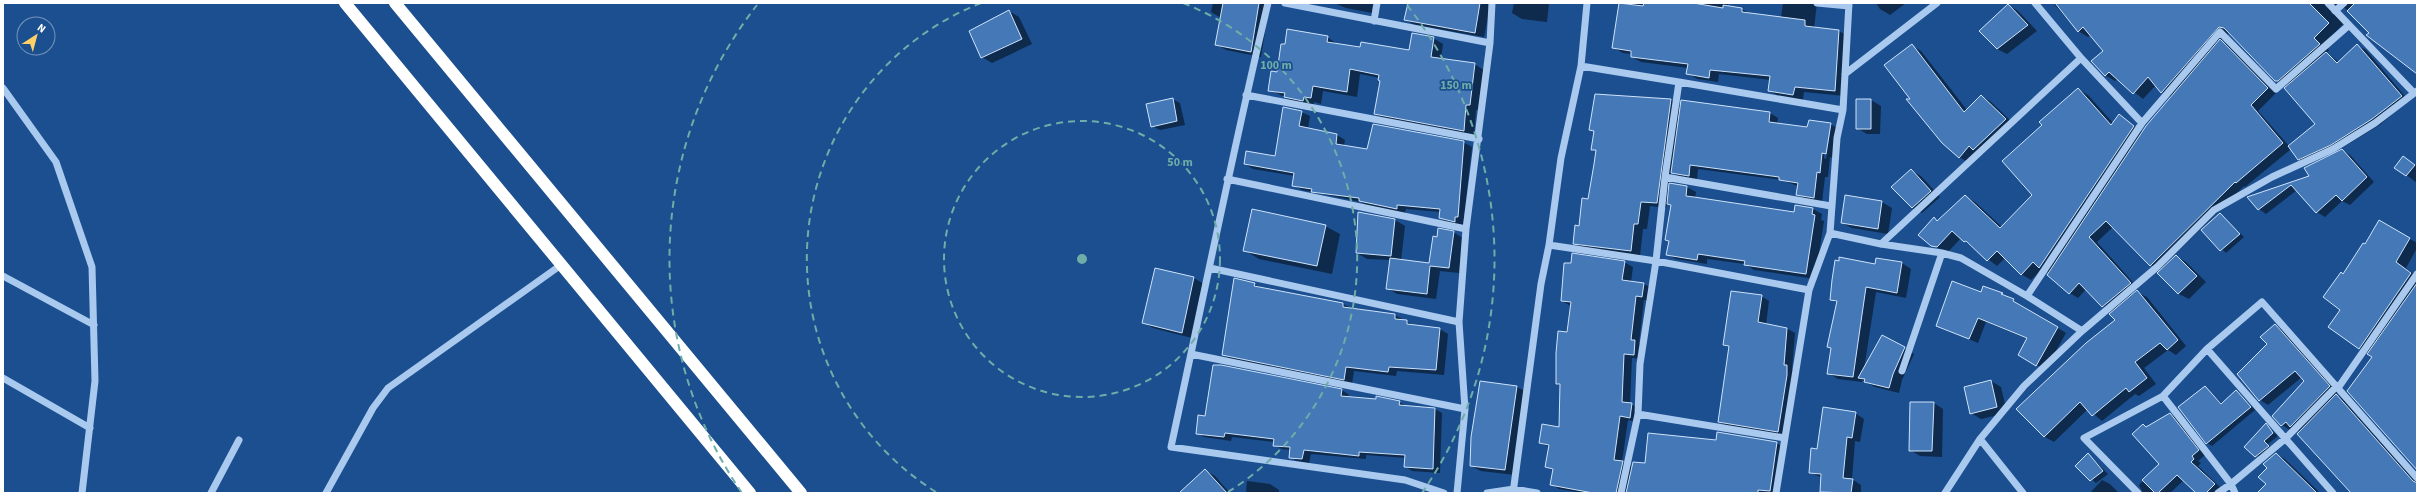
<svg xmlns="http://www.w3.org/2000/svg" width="2420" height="496" viewBox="0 0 2420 496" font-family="'Source Sans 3',sans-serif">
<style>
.shadow{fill:#0007;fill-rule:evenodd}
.building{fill:#4478b7;stroke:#cfe3fa}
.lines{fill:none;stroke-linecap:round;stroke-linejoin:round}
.minor{stroke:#a9c9ee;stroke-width:7}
.highway{stroke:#fff;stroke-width:12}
.ring{fill:none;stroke:#6fada8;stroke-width:2;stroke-dasharray:7 5}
.centre{fill:#6fada8;stroke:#1b4f8f;stroke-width:2}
.ring-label{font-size:12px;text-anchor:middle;font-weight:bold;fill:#6fada8;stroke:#1b4f8f;stroke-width:3.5;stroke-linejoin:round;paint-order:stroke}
</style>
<rect width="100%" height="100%" fill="#1b4f8f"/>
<path class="shadow" d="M1213,3H1263L1269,7L1261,57L1226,50L1216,44L1221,18L1211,12Z
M1334,3H1373L1372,13L1346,8Z
M1409,3H1487L1490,6L1484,37L1415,25L1406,20Z
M1514,3H1549L1547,22L1522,19L1512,13Z
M1620,3H1728V7L1742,9L1751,14L1781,17L1783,3H1817L1814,28L1839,31L1848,36L1845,96L1804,92L1803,100L1779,96L1769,91L1771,80L1719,74L1718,82L1697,79L1687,73L1688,68L1641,62L1632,57V54L1623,53L1613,47Z
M1876,3H1906L1890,15L1880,9Z
M2053,3H2416L2417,73L2370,33L2346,9L2337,3L2333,11L2344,23L2324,44L2329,50L2326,53L2339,62L2357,45L2366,50L2408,100L2381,124L2340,149L2307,164L2298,159L2291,149L2245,187L2244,186L2166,263L2167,265L2176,256L2186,262L2206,282L2189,299L2179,294L2159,273L2161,271L2151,265L2113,227L2097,242L2138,288L2112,311L2103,306L2086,289L2078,298L2070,293L2048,275L2050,273L2042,269L2031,280L2021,274L2005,258L1997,266L1961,238L1948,252L1931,245L1934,218L1938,221L1965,196L1975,202L2002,227L2034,195L2043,125L2078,89L2088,95L2113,123L2119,115L2143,132L2172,98L2162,92L2156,85L2143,99L2118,79L2115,81L2105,75L2104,52L2091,35L2088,37L2078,31ZM2229,33L2276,80L2287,87L2317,124L2289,146L2258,111L2276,93L2229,45L2221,41Z
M2008,5L2018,11L2037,31L2007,54L1997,49Z
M1009,11L1019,17L1032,44L992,63L982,57Z
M1327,37L1337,44L1410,51L1433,38L1443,44L1441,59L1474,64L1484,70L1480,110H1476L1474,136L1385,119L1375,114L1381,81L1380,78L1360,74L1357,97L1323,91L1321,104L1314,102L1313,106L1295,102L1270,90L1278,73Z
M1912,46L1921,51L1967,110L1981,96L1990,101L2014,124L1983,154L1978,151L1968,162L1959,157L1912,100Z
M1596,95L1671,100L1681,106L1770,113L1778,118L1777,124L1808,128L1830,124L1839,129L1834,158L1830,157L1828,177H1825L1822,202L1806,199L1797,194L1798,186L1781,180L1698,169L1697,180L1680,177L1671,172L1670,184L1687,187L1696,192L1695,199L1795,213L1813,209L1822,214L1821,220L1824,221L1815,279L1754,270L1745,264L1707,259V264L1676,259L1667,254L1669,241L1666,239L1672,206L1667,203L1666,208L1650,206L1647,229H1643L1640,256L1583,248L1574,243L1589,200L1597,152L1593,149L1595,132L1591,130ZM1829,126H1831L1826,159L1824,158Z
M1172,99L1180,103L1185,125L1160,130L1152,126Z
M1871,100L1881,106L1880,134H1867L1857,128Z
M1301,112L1310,116L1308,129L1337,135L1345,140L1344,146L1367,150L1463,142L1472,147L1463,226L1448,223L1440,218L1441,212L1406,209L1405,213L1368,206L1361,202L1302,190L1293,185L1295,176L1253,169L1245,164L1276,157Z
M2342,150L2350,155L2374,182L2350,205L2342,201L2325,217L2317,212L2297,190L2266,214L2259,209L2249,197L2311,176Z
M2404,157L2417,166V183L2396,167Z
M1911,170L1921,176L1940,197L1922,213L1912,208L1893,187Z
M1882,202L1892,208L1888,234L1852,228L1842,223Z
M1359,213L1395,220L1405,226L1401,261L1430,264L1437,238L1453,232L1463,238L1459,273L1440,271L1436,299L1397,294L1387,288L1390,260L1367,259L1357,253Z
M2220,214L2244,237L2226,253L2203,230Z
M2380,221L2417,243V248L2406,268L2414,274L2411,277L2417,282V469L2374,357L2360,348L2342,309L2344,275L2366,246Z
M1325,226L1340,234L1332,274L1259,259L1244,250Z
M1624,262L1633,267L1631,282L1644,284L1652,288L1650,301L1644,300L1639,343L1643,346L1641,359L1632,358L1630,404L1640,408L1638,422L1628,420L1622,462L1631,466V472L1646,464L1717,441L1776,443L1784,447L1777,493H1583L1559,489L1551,484L1553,471L1547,467L1549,447L1540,443L1560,428L1561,386L1557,384L1571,306L1562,301Z
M1902,263L1911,269L1906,298L1876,292L1864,369L1904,348L1914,354L1902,380L1899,393L1875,387L1862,380V382L1838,379L1828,373L1832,349L1828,346L1837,303L1831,299L1876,265Z
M1194,278L1204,284L1192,338L1153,328L1143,322Z
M1254,284L1262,288L1343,304L1351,308L1395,315L1415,326L1440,329L1448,334L1444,375L1397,371L1396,376L1354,371L1352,384L1231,359L1223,355Z
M1984,287L2002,294L2066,333L2045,370L2019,354L2028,339L1986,322L1978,343L1937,325L1981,293Z
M2137,292L2147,297L2186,346L2176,355L2168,350L2144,368L2156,384L2139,396L2135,394L2102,421L2088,409L2054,442L2045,437L2017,409L2116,320Z
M1761,296L1769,301L1766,325L1786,328L1795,333L1792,369L1795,371L1786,436L1727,426L1719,422L1730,348L1724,344Z
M2275,325L2283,330L2338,392L2335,394L2345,400L2417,482V493H2352L2301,432L2294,428L2290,430L2282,425L2306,381L2302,377L2268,405L2260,400L2268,345Z
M1991,381L2001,387L2007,413L1981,419L1971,413Z
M1481,382L1517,387L1527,392L1515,475L1481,471L1471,466Z
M2205,387L2223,404L2236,391L2255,410L2212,446L2207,443Z
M1342,390L1349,395L1348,397L1399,402L1407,406L1435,409L1442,413L1440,473L1412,471L1405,466L1406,458L1366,455V459L1311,454L1309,463L1297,461L1290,457L1291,450L1282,449L1274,445L1275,442L1232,437L1231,441L1204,437L1197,433L1206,417Z
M1934,403L1943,409L1942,457L1920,456L1910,450Z
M1855,413L1864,419L1860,442L1855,441L1852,479L1861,485V493H1821L1822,478L1810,472L1818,450Z
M2170,414L2177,418L2205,455L2198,461L2201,463L2198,466L2222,489L2217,493H2197L2184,480L2170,493H2143L2139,485L2160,464L2143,425L2147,428Z
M2266,425L2278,436L2268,444L2273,449L2261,459L2246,447Z
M2088,454L2108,474L2096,483L2077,466Z
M2276,454L2285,459L2320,493H2258L2267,484L2269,468Z
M1205,470L1215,476L1230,493H1183Z
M2102,480L2110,484L2119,493H2090Z
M1247,481L1270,484L1279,490V493H1246Z"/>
<path class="building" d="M1223,3H1259L1251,52L1215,45Z
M1408,3H1480L1475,33L1404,20Z
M1619,3L1643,6L1644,3H1693L1723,8V5L1742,8V12L1805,20V26L1839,30L1835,91L1795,87L1793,95L1768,91L1770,76L1710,70L1709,78L1686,74L1688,64L1631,57V51L1612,48Z
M2055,3H2309L2329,23L2314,38L2320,44L2278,81H2275L2224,28L2219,27L2161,93L2148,77L2133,94L2109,72L2105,76L2091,61L2103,51L2083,27L2078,32Z
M2355,3H2417V74L2366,35L2369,33L2347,11Z
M2008,4L2028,25L1997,49L1979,31Z
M1009,10L1022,39L981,58L969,31Z
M1287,29L1328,36L1327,42L1360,47L1361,42L1409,50L1412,33L1434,37L1431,57L1475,63L1470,105H1466L1464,131L1374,114L1380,81L1378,80L1379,75L1350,69L1347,92L1313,86L1311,98L1304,97L1303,101L1284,97L1285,93L1268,91L1271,71L1277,72L1281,44H1285Z
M2220,39L2268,88L2251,105L2283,143L2236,183L2235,182L2150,266L2106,221L2089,237L2131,283L2102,307L2079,283L2069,294L2047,275L2146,126Z
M1912,44L1964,112L1981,95L2006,119L1973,150L1969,146L1959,158L1942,143L1906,99H1910L1884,65Z
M2357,44L2402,96L2372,119L2331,145L2298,160L2288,146L2315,124L2284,88L2326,52L2337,63Z
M2078,88L2111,125L2119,114L2134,126L2039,268L2033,262L2021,275L1997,251L1987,261L1966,241L1964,242L1952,231L1937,247L1931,246L1918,235L1934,217L1937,221L1965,195L2000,228L2032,195L2002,161L2042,125L2039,122Z
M1595,94L1671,99L1657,203L1641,202L1638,224H1634L1631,251L1573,244L1575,225L1579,226L1582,198L1588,199L1594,164L1596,150H1591L1594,131L1589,130Z
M1173,98L1177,121L1151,127L1146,104Z
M1856,99H1871V129H1856Z
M1681,100L1770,112L1769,122L1807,127L1809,120L1831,123L1826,154L1822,153L1820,173L1817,172L1814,198L1796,195L1798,183L1779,180V177L1690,165L1689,176L1671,173Z
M1283,107L1302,111L1299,126L1337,134L1336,144L1367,149L1373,124L1464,141L1458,217H1455V222L1439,218L1440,209L1397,205V209L1359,201V198L1311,192L1312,189L1292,186L1294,173L1244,164L1246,151L1275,156Z
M2342,149L2367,177L2342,201L2336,195L2316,213L2291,185L2258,210L2247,197L2309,176L2304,168Z
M2403,156L2415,165L2406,176L2394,168Z
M1911,169L1931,191L1912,208L1891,187Z
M1669,183L1687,186L1686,196L1694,197L1794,212L1795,205L1813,208L1812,214L1815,215L1806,274L1744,265L1745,261L1698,254L1697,260L1666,255L1669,241L1665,240L1671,205L1667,204Z
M1845,195L1882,201L1878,229L1841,223Z
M1252,209L1326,225L1317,266L1243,251Z
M1358,212L1395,219L1391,256L1356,253Z
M2220,213L2240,234L2220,251L2201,230Z
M2379,220L2410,238L2396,262L2411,273L2359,349L2328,327L2340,310L2323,297L2341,272L2343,274L2363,243L2365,244Z
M1438,228L1454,231L1449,268L1430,266L1427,294L1386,289L1390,258L1429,263L1433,236L1437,237Z
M1572,253L1625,261L1622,280L1644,283L1642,297L1636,296L1631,340H1635L1634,355L1624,354L1622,402L1632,403L1630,418L1620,416L1614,460L1623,461L1616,493H1593L1550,485L1553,469L1545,467L1549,445L1539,443L1542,424L1559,427L1560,384H1556V353L1558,331L1567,332L1571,302L1561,301L1564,263H1571Z
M2176,255L2197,276L2178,294L2157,273Z
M1839,257L1875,264L1876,258L1902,262L1897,293L1866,287L1853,377L1827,374L1831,348L1827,347L1837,301L1830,300L1832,280L1835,260L1839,261Z
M1155,268L1194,277L1182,333L1142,323Z
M1234,278L1255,283L1254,286L1343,303V307L1395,314V319L1407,320V324L1440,328L1436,370L1389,367L1388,372L1346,367L1344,380L1222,355Z
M1952,281L1981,292L1983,286L2003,293L2001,294L2014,299L2013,301L2058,327L2036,366L2018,355L2027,338L1978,318L1969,339L1936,326Z
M2417,283V470L2347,391L2372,357L2367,354Z
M2137,290L2178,340L2167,350L2160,343L2135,362L2147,378L2129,392L2126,388L2092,416L2080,402L2044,437L2016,409L2086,343L2115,320L2109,314Z
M1731,291L1762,295L1758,322L1787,328L1784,365H1787V375L1778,432L1718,422L1729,346L1723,345Z
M2275,324L2330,386L2290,427L2286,422L2281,426L2272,416L2304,381L2295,371L2259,401L2237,374L2267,344L2260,337Z
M1882,335L1905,347L1893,374L1889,388L1864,382L1865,379L1858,378Z
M1213,365H1221L1342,389L1341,396L1376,399V396L1400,401L1399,405L1435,408L1433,469L1404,467L1405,455L1359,452V456L1304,450L1302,459L1289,458L1290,447L1273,446L1274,439L1225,433L1224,437L1196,434L1198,415L1205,416Z
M1991,380L1997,407L1970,414L1964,387Z
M1480,381L1517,386L1505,470L1470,466L1471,437Z
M2205,386L2221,404L2236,390L2251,407L2206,444L2178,407Z
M2336,394L2413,481L2417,483V493H2351L2297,434Z
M1910,402H1934L1932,451H1909Z
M1823,407L1856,412L1852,438L1847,437L1843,478L1853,479L1851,493L1820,492L1821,474L1809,473L1811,448L1817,449Z
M2170,413L2199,450L2192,456L2194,459L2191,462L2215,484L2206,493H2196L2177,475L2158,493H2155L2142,480L2159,464L2132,434L2143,424L2146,427Z
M2266,423L2273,433L2264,441L2269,446L2255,457L2244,447Z
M1717,432L1777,442L1770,491L1758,490V493H1626L1633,462L1645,463L1648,433L1716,440Z
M2088,453L2103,471L2090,481L2075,466Z
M2276,453L2317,493H2257L2266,484L2258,477L2267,468L2263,464Z
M1205,469L1227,493H1179Z"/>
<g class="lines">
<path class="minor" d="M1268,3C1233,150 1203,299 1171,447L1405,480L1444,493
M1285,3L1490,43
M1817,3L1849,6
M2328,3L2414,93
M2335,11L2344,3
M1374,21L1377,3
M1581,66L1679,82L1665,177L1831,206
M1845,74L1937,3
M1679,82L1843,110
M3,88L56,162L92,267L95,381L82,493
M1246,95L1479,139
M2142,123L2220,32L2276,89L2348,26
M1227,179L1466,229
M1830,233L1881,244L1942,253L1961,258L2027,296L2082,331
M1881,244L2081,58
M1549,245L1656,261L1809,290
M1210,268L1459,322
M3,276L94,325
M2027,296L2142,123L2081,58L2035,3
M2207,349L2333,493
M1191,354L1465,409
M1902,371L1942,253
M3,378L90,428
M2336,387L2286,438L2231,484L2163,396L2207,349L2262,302L2417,478
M2338,388L2417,274
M1638,414L1785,438
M1980,439L2023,493
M211,493L239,440
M326,493L373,408L388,388L561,265
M1457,493L1465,409L1459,322L1466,229L1490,43L1492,3
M1487,493L1514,489L1537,493
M1513,493L1541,284L1549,245L1561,158L1581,66L1587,3
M1621,493L1638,414L1640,364L1656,261L1665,177
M1776,493L1809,290L1830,233L1837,138L1843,110L1849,3
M1945,493L1980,439L2024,386L2082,331L2157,267L2214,210L2272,177L2333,149L2375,123L2417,91
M2138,493L2084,438L2163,396
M2218,493L2231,484L2235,493"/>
<path class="highway" d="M345,3L750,493
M395,3L801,493"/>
</g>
<g class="ring">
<circle cx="1082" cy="259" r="138"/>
<path d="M936 492A275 275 0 0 1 981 3M1183 3A275 275 0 0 1 1228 492"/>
<path d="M742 493A413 413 0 0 1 757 5M1407 5A413 413 0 0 1 1422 493"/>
</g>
<circle cx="1082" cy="259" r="6" class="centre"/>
<g class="ring-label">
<text x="1276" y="69">100 m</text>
<text x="1456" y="89">150 m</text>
<text x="1180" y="166">50 m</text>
</g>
<rect width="2420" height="496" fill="none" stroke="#ffffff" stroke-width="8"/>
<g transform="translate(36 36) rotate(36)"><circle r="19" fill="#1b4f8f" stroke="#7695bc"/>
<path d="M0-3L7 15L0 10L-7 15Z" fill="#ffd166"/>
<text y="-6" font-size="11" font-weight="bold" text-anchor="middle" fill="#ffffff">N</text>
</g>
</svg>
